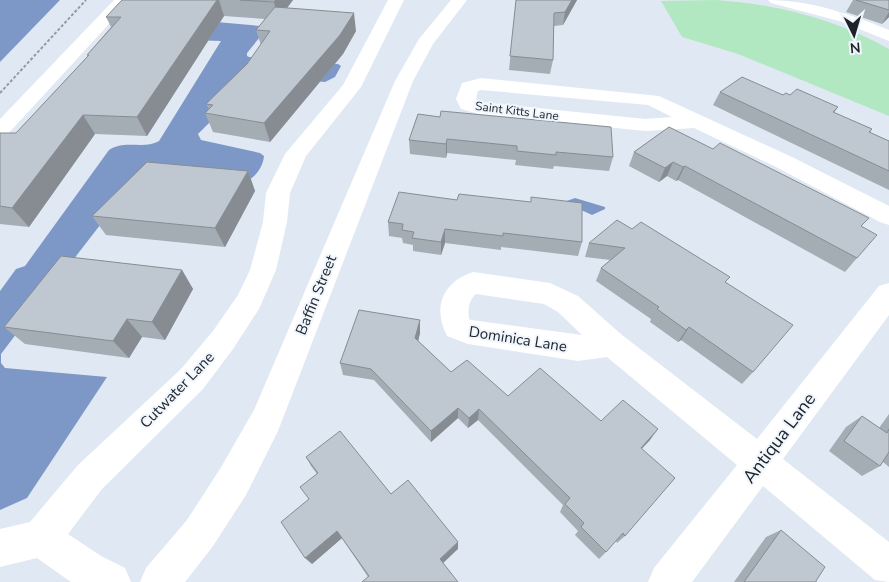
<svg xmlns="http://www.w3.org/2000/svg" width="889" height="582" viewBox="0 0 889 582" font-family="'Nunito Sans',sans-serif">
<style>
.green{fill:#b2e8c1}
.water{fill:#7d98c7}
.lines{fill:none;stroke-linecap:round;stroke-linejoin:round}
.path{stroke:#949aa2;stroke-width:2;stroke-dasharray:3 2;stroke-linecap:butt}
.minor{fill:#fff;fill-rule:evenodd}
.wall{fill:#a4acb4}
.shaded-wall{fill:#868c92}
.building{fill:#bfc8d1;stroke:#868c92}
.labels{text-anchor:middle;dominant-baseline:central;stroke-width:4;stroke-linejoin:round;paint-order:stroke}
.far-street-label{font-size:12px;fill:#1e2125;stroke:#eff6fe}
.street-label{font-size:15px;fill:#1e2125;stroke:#eff6fe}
.near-street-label{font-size:18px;fill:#1e2125;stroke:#eff6fe}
</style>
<rect width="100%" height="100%" fill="#e0e9f3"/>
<path class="green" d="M716,0C776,4 836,19 889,49V116L738,54L682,37L661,1Z"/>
<path class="water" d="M0,0H60L0,62Z
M216,22L261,26L264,32L247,53V56L249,57L338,64L341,66L335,77L325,82L256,76L198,134L201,140L260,153L264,156C263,166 257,175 249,180L131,185L29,317L1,354V363L5,368L107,377L27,498L0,510V291L16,269L25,266L109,150C125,139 143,150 159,141L221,41L189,40Z
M575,198L605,207V209L592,215L564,202Z"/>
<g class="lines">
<path class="path" d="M0,93L86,0"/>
<path class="minor" d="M114,0H131L7,135L0,137V119Z
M388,0H404L361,87L306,156L290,193L287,222L276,270L259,309L233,349L203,389L102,489L68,534L101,556L125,568L131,582H71L37,558L0,567V529L30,522L78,465L181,369L213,331L238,295L250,270L263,222L266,193L285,154L343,85Z
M451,0H467L433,44L413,81L278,431L246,495L213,546L185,582H140L146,568L187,520L220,469L254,410L395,81L419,39Z
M768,0C811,0 849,14 889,30V41L839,21L771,3Z
M481,78L659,96L792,157L889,206V225L880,222L776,167L694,128L645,131L479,114L461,109L456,99L462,83ZM481,90L648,105L672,117L645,119L480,102L476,99L478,91Z
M473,272L550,283L578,296L622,335L757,439L879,286L889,283V315L783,459L889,542V582L875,580L763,486L692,582H648L654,568L737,465L607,357L578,361L468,344L447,336C432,307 443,282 473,272ZM476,294L544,304L558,312L582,335L471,320L469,319C468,310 468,301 476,294Z"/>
</g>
<path class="wall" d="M122,0H293L287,8L356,31L343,54L270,142L213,132L205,113L209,109L206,104L247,64L261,45L256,30L265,19L224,16L147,136L95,134L29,227L0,224V133H16L88,56L87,55L111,27L106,17Z
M516,0H577L563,25L554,26L553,60L550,74L509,70Z
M853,0H889V17L882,24L846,12Z
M720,92L783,95H790L838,107L834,113L872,129L870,133L889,141V190L713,105Z
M418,114L613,157L609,171L554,166L553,169L515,165L516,160L447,153L446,158L410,154L409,140Z
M669,127L861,226L857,258L845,272L678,180L676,181L667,176L659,182L629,166L634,152Z
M248,171L255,191L225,247L106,235L92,216Z
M457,200L582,242L578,256L501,247V250L445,243L441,255L413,251V245L403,243L402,238L389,236L388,222Z
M632,229L726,282L753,372L742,384L681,340L678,342L650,322L651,319L596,281L601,268L610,260L585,257L589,243Z
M182,270L193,289L165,340L142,337L129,358L25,344L4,327Z
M420,333L418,341L451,372L508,396L601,421L650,440L642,448L625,536L617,543L616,541L606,552L599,559L575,535L578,531L560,512L563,505L478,420L468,428L458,418L431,442L374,380L343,375L340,363Z
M889,414V467L883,462L880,466L862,476L829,451L846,427L862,416L879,428Z
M306,457L391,494L458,549L368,577L342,538L312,564L317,474L311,466Z
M781,530L816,582H734L766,537Z"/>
<path class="shaded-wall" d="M217,0H219L224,16L147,136L137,117Z
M276,0H293L278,20L274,2Z
M572,0H577L563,25L565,12Z
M889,12V17L882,24Z
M354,13L356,31L343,54L270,142L264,123Z
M83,115L95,134L29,227L12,208Z
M447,139V153L446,158V144Z
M673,162L667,176L659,182L665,168Z
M685,166L678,180L676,181L683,167Z
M248,171L255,191L225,247L215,228Z
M445,229V243L441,255V242Z
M182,270L193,289L165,340L152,322Z
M127,319L142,337L129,358L113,341Z
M420,320V333L416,350L415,338Z
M689,327L681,340L678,342L686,330Z
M458,408V418L431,442V431Z
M479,409L478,420L468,428L469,418Z
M658,429L650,440L633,458L641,448Z
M337,531L342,538L312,564L305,558Z
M458,542V549L440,566V559Z"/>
<path class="building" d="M122,0H217L137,117L83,115L12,208L0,206V133H16L89,55H87L121,17H106Z
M240,0H276L274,2Z
M516,0H572L565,12L554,13L553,60L510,56Z
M856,0H889V10Z
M275,7L354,13L340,35L264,123L205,113L213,105L206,104L247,64L270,31L256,30Z
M742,77L783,95L786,93L790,95L797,89L838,107L833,112L872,129L869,132L889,141V171L720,92Z
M441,111L611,127L613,157L556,152V155L517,151V146L447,139L446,144L409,140L418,114L440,117Z
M669,127L713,149L720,143L869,218L861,226L877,235L857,258L685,166L683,167L673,162L665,168L634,152Z
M147,162L248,171L215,228L92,216Z
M399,192L457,200L459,194L531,202V197L582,203V242L503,233V236L445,229L441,242L412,238L414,232L402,230L403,224L388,222Z
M617,220L632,229L641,222L730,277L725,282L793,325L753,372L689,327L686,330L657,309L659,307L601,268L625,248L589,243Z
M61,256L182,270L152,322L127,319L113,341L4,327Z
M359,310L420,320L415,338L451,372L467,360L508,396L540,368L601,421L623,400L658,429L641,448L675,478L625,536L623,533L606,552L581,527L584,523L565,504L570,498L479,409L469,418L458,408L431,431L371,369L340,363Z
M862,416L887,433L889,429V452L880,466L844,441Z
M340,431L391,494L408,480L458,542L440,559L458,582H362L369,576L337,531L305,558L281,522L309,499L300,487L318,473L306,457Z
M781,530L825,567L816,581V582H744Z"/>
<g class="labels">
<g class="far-street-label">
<text transform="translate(517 111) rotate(7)">Saint Kitts Lane</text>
</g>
<g class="street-label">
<text transform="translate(316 295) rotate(-68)">Baffin Street</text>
<text transform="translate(518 339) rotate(9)">Dominica Lane</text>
<text transform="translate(177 390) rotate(-46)">Cutwater Lane</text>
</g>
<g class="near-street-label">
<text transform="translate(779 438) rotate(-53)">Antiqua Lane</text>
</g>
</g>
<g transform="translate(854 35) rotate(175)" stroke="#eff6fe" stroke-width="4" paint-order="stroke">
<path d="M0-4L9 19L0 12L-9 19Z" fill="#1e2125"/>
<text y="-8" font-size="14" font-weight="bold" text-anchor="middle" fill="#1e2125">N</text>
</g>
</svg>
